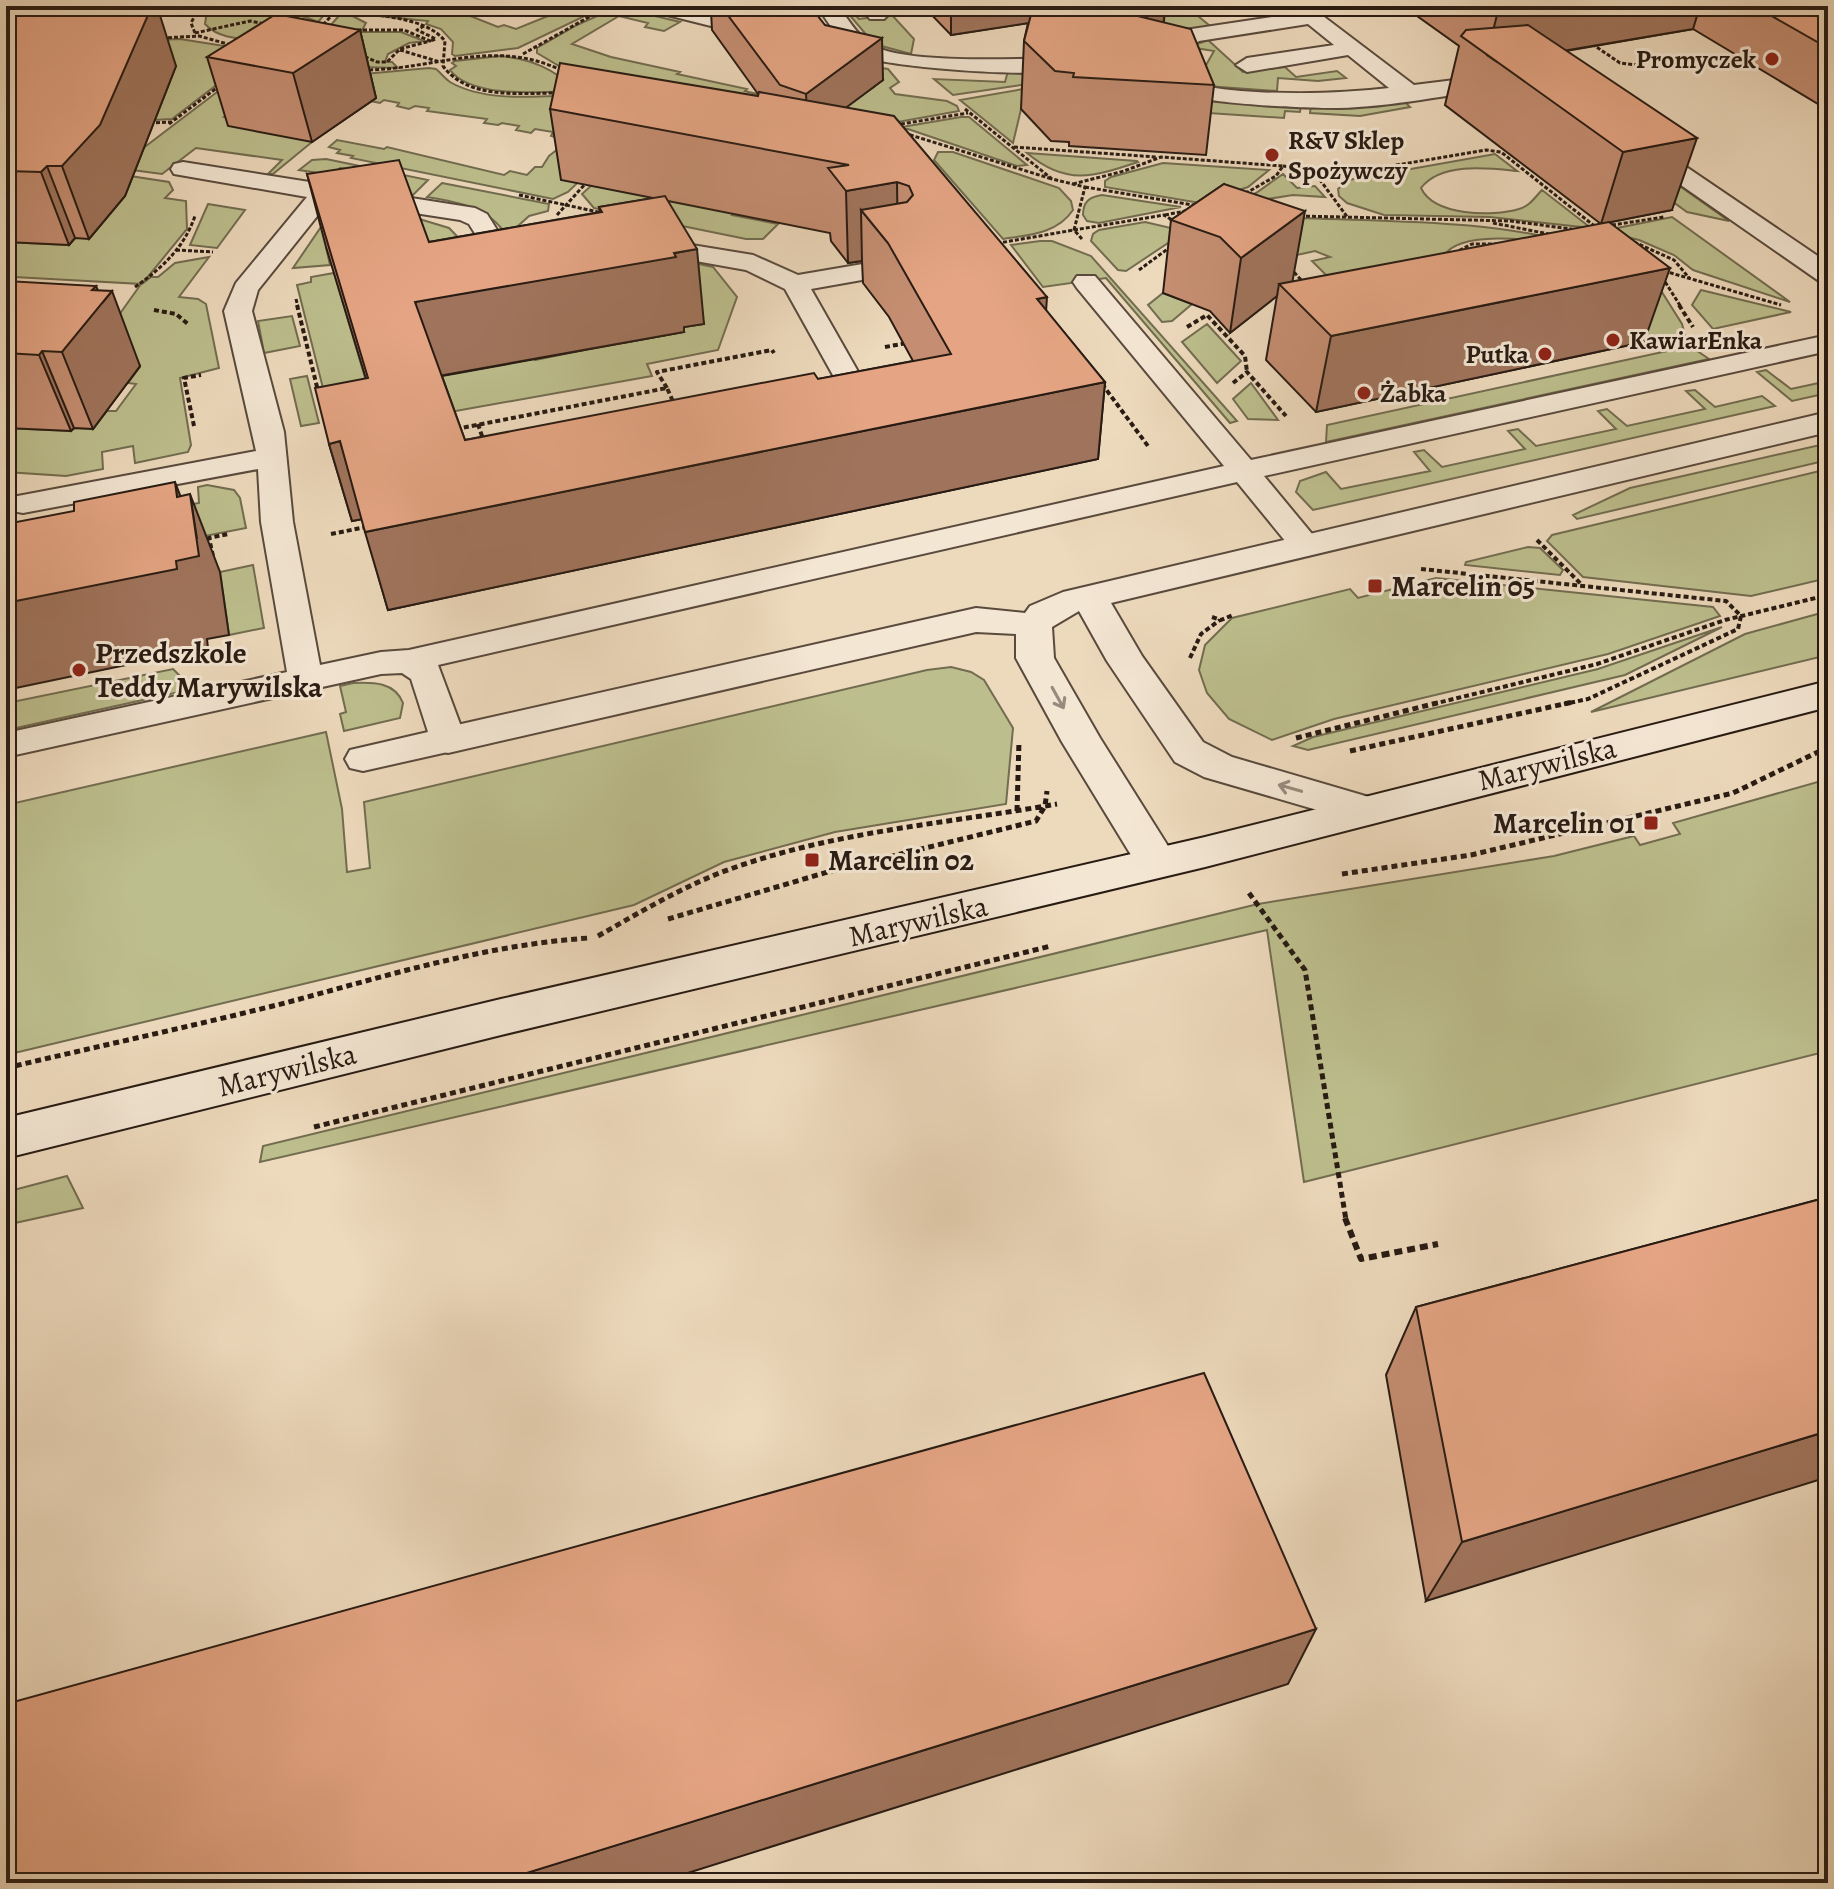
<svg xmlns="http://www.w3.org/2000/svg" width="1834" height="1889" viewBox="0 0 1834 1889" font-family="Alegreya,serif">
<style>
.green{fill:#bdbe8d;stroke:#726c50;stroke-width:2}
.lines{fill:none;stroke-linecap:round;stroke-linejoin:round}
.lane-casing{stroke:#594a3d;stroke-width:4}
.street-casing{stroke:#594a3d;stroke-width:4}
.secondary-casing{stroke:#281b13;stroke-width:4}
.path-far3{stroke:#281b13;stroke-width:3;stroke-dasharray:4 2;stroke-linecap:butt}
.path-far2{stroke:#281b13;stroke-width:4;stroke-dasharray:5 3;stroke-linecap:butt}
.path-far1{stroke:#281b13;stroke-width:5;stroke-dasharray:6 4;stroke-linecap:butt}
.path{stroke:#281b13;stroke-width:6;stroke-dasharray:8 5;stroke-linecap:butt}
.lane{fill:#f3e6d3;fill-rule:evenodd}
.street{fill:#f3e6d3;fill-rule:evenodd}
.secondary{fill:#f3e6d3;fill-rule:evenodd}
.path-bridge{stroke:#281b13;stroke-width:3;stroke-dasharray:4 2;stroke-linecap:butt}
.wall{fill:#c58e72;stroke:#281b13;stroke-width:2;fill-rule:evenodd}
.shaded-wall{fill:#a0745c;stroke:#281b13;stroke-width:2}
.building{fill:#e5a584;stroke:#281b13;stroke-width:2}
.oneway{stroke:#988b7d}
.poi-dot{fill:#8f2418;stroke:#f3e6d3;stroke-width:3}
.labels{text-anchor:middle;dominant-baseline:central;stroke-width:6;stroke-linejoin:round;paint-order:stroke}
.far-poi-label{font-size:26px;font-weight:bold;fill:#281b13;stroke:#f3e6d3;text-anchor:start}
.poi-label{font-size:30px;font-weight:bold;fill:#281b13;stroke:#f3e6d3;text-anchor:start}
.street-label{font-size:30px;fill:#281b13;stroke:#f3e6d3}
</style>
<rect width="100%" height="100%" fill="#edd9bc"/>
<filter id="stains"><feTurbulence type="fractalNoise" baseFrequency=".0025" numOctaves="4"/><feColorMatrix values="0 0 0 0 .2 0 0 0 0 .09 0 0 0 0 .02 0 0 0 .5 -.17"/></filter>
<radialGradient id="worn" r=".72"><stop offset=".6" stop-color="#630" stop-opacity="0"/><stop offset="1" stop-color="#630" stop-opacity=".3"/></radialGradient>
<path class="green" d="M206,6H332L318,22L305,17C283,38 228,49 205,24L207,11H202Z
M350,6H445L498,27L504,25L516,29L568,8L565,6H589L585,10L589,14L518,48L455,56L452,54L453,42L441,29L426,24L428,21L379,16Z
M842,6H847L859,19L892,15L914,39L911,54L874,44Z
M1149,6H1186L1210,26L1179,33L1156,26Z
M622,8L680,22L664,31L645,27L648,23L619,16L572,44L611,57L680,72L677,74L747,89L745,91C794,103 829,120 874,87V67L888,69L899,82L890,88L895,94L947,101L957,106L959,111L881,125L571,73L537,53V48L577,25L597,16L614,14Z
M343,11L366,23L361,32H401L424,41L409,43L388,54L385,62H392L398,68L361,67L324,33Z
M180,39L256,51L257,54L172,119L101,123L6,47Z
M1208,40L1243,72L1285,67L1296,77L1337,71L1346,78L1318,81L1278,78L1277,91L1206,86L1205,67L1214,51L1189,47Z
M500,56C533,59 553,69 578,91C544,92 472,99 450,70L456,66L452,63L455,61Z
M250,67L364,74L429,68L436,69C441,73 444,78 450,82C486,103 539,96 580,95L622,140L568,192L553,199L351,158L353,156L337,153L340,150L329,147L337,140L384,149L387,147L504,175L510,171L527,175L535,167H542L549,156L568,141L551,136L553,132L535,129L531,133L516,130L519,126L502,123L498,125L484,123L487,119L427,111L429,108L415,106L409,109L397,106L399,103L384,100L380,103L365,100L240,107L224,117L312,142L273,174H268L282,160L196,148L162,174L117,168Z
M1008,71L1096,74L953,95L934,79L1005,82Z
M1029,88L1301,105L1300,112L1285,111L1284,118L1044,102L1022,105L1013,143L960,100Z
M1403,100L1410,107L1360,116L1310,113L1311,105Z
M961,117H969L1027,165L1017,166L902,127Z
M1602,131L1729,221L1687,212L1647,183Z
M938,152H953L1059,188L1071,201L1073,210C1057,234 1028,235 1003,239L934,160Z
M1027,153L1137,161L1138,162C1093,177 1066,186 1027,153Z
M1495,154L1517,171C1488,168 1441,162 1421,188C1434,216 1492,217 1519,209C1530,206 1535,197 1542,190L1591,228L1490,217L1384,215L1347,203L1339,196L1338,189L1349,180Z
M326,159L428,180L413,195L381,190L396,176L340,168L332,175L299,170L312,160Z
M26,160L169,182L173,190L165,198L186,201L187,229L142,284L151,277H158L175,263L209,257L179,297L198,299L206,304L219,368L180,378L191,445L188,452L135,463L133,446L102,452L103,469L66,476L6,472V428L71,431L74,428L93,429L107,411H116L136,384L128,383L140,367L114,322L141,284L14,277L6,286V242L69,245L75,238Z
M1163,163L1269,170L1248,187L1200,203L1105,187V181L1111,177Z
M1283,174L1297,188L1315,186L1325,197L1293,195L1223,206L1256,193Z
M442,183L549,204L548,211L529,216L507,236C489,207 458,202 427,197Z
M594,183L736,210L732,215L778,224L763,239H746L594,208L582,194Z
M1102,195L1181,207L1099,223L1087,221L1083,215C1083,201 1090,197 1102,195Z
M208,204L245,210L217,248L190,245Z
M1263,216C1370,223 1480,216 1584,246C1554,243 1461,226 1444,256L1333,282L1312,261L1330,257L1315,251L1297,255Z
M1672,217L1790,302L1693,270L1674,255L1639,240L1602,231Z
M416,218L449,228L493,273L445,315L415,232L326,247L330,265L293,268L323,224Z
M1145,222L1171,228L1174,239L1126,271L1118,270L1091,241L1093,234L1099,230Z
M1040,241H1052L1091,256L1237,421L1230,423L1106,278L1043,287L1011,245Z
M657,255L713,267L737,297L718,350L647,364L652,376L450,412L333,428L297,285L311,282V277L334,273L367,384L533,354L535,360L584,350L621,338L624,343L684,332L599,272L592,257Z
M1660,289L1682,324L1685,335L1644,342L1592,300Z
M1701,290L1791,312L1713,329L1692,305Z
M1163,293L1192,304L1172,321L1162,322L1148,305Z
M292,316L300,346L264,353L258,321Z
M1207,324L1241,361L1217,383L1182,342Z
M1690,346L1709,359L1326,442L1327,425Z
M1766,370L1791,389L1828,381V393L1792,401L1757,372Z
M307,376L319,423L301,426L290,379Z
M1251,383L1278,420L1248,419L1233,399Z
M1695,390L1715,407L1762,396L1775,406L1313,510L1296,492L1300,481L1326,472L1341,489L1430,471L1414,452L1424,450L1442,467L1525,449L1508,431L1518,429L1536,446L1616,429L1598,411L1607,409L1627,426L1705,409L1686,391Z
M1820,445L1828,451V460L1577,519L1573,515L1630,488Z
M1828,469V578L1751,596L1583,577L1547,541L1552,535Z
M207,485L234,490L240,498L246,528L128,551L31,535L199,503L198,487Z
M1528,547L1540,548L1563,570L1560,575L1465,565L1466,562Z
M253,565L264,628L229,635L220,572Z
M1436,578L1713,607L1720,616L1608,654L1334,719L1272,740L1229,719L1207,693L1199,670L1205,645L1232,618L1350,589L1358,598Z
M1828,611V655L1591,712L1745,634Z
M1722,627L1625,675L1308,750L1293,746L1313,737L1598,669Z
M951,667L971,672L984,680L1013,728L1006,804L835,832L724,862L634,905L6,1055V805L326,732L342,809L347,872L370,868L364,802L927,670Z
M173,669L193,689L16,728L12,702Z
M353,683C373,682 395,682 403,703L400,718L344,731L340,714L346,712L340,686Z
M1828,779V1051L1304,1182L1267,930L260,1162L263,1146L1258,904L1554,856L1634,836L1640,845L1680,834L1673,823Z
M67,1176L83,1208L6,1225V1192Z"/>
<g class="lines">
<g class="lane-casing">
<path id="lane" d="M644,6H680L771,28L774,33L763,39L647,10Z
M817,6H838C849,20 859,39 876,47C914,65 1029,58 1075,58L1086,65C1073,82 887,68 862,56C842,47 829,23 817,6Z
M859,6H880L888,15L884,19H870Z
M1312,11L1319,13L1414,85L1503,74L1514,81L1503,88C1450,94 1391,107 1338,108C1301,108 1159,104 1139,77L1163,43L1185,30ZM1308,24L1334,45L1247,58L1236,65L1247,72L1348,55L1389,88C1331,95 1216,98 1163,75L1179,53L1199,41Z
M1640,139L1648,141L1828,263V283L1819,281L1632,151L1628,146L1632,141Z
M183,162L475,208L487,214L504,241L541,250L545,256L541,262L532,264L486,251L469,224L460,220L330,200L258,290L252,311L284,432L293,522L320,665L381,652L409,650L1224,466L1077,288L1073,282L1077,276H1095L1251,460L1828,335V351L1264,476L1322,546L1317,553L1306,556L1295,553L1237,482L438,665L466,740L461,749L363,771L350,768L345,759L350,750L428,732L411,679L402,673L381,674L6,757V733L287,672L261,522L258,469L23,513L12,511L7,504L12,497L23,495L256,451L224,311L236,283L307,197L174,174L171,169L174,164Z
M643,237L753,255L798,275L898,258L907,260L911,266L907,272L811,289L873,398L869,404L859,407L849,404L785,289L746,270L634,250L630,245L634,240Z"/>
</g>
<g class="street-casing">
<path id="street" d="M1828,412V432L1111,603L1142,656L1203,742L1232,757L1379,800L1385,810L1379,820L1365,824L1204,777L1175,762L1107,661L1079,611L1052,627L1054,658L1100,738L1178,862L1172,873L1157,877L1142,873L1062,742L1016,658V634L976,632L448,753L434,749L428,740L434,731L448,727L976,608L1025,613L1030,606L1063,592Z"/>
</g>
<g class="secondary-casing">
<path id="secondary" d="M1828,681V707L1205,867L501,1035L6,1158V1118L501,999L1205,837Z"/>
</g>
<path class="path-far3" d="M339,6C371,19 422,13 445,41L443,66C468,100 520,93 557,93
M595,6L590,9L594,13L612,12
M158,17L173,9L198,8
M424,26L417,30L436,39L430,41
M357,30H404L430,41L400,49L387,62H377L361,55
M195,33L250,21L265,24
M195,33L191,23L200,6
M162,38L199,36L231,45
M1592,44L1620,63L1644,66
M400,50L440,62
M523,54L596,13
M363,70C436,70 493,37 563,71
M965,109L1052,179L1085,187L1074,230L999,243
M1828,116H1825L1828,118
M150,123L172,122
M169,124L222,84
M895,125L968,113
M904,133L1052,179
M1014,147L1156,157
M1283,166L1312,169L1348,218
M1319,178L1486,150L1501,152L1597,228
M1073,184L1124,171L1161,157L1283,166L1276,176L1246,193
M1085,187L1199,206
M519,195L603,213
M557,215L587,182
M1165,215L1190,210
M1300,216L1511,221L1578,230
M1493,223L1554,235
M1606,226L1664,217
M1082,239L1074,230L1164,215L1177,223
M1634,242L1674,260L1690,279
M176,250L213,252
M1454,253L1472,244H1498
M1290,268L1305,284
M1139,270L1173,245
M1664,271L1781,305
M1662,277L1681,307
M135,287C162,268 184,248 195,216
M296,299L298,307"/>
<path class="path-far2" d="M297,305L318,391
M1679,305L1693,327
M154,310L176,314L188,324
M1187,327L1207,315L1245,356L1247,372
M885,347L907,343
M1233,383L1247,372L1286,416
M1102,384L1148,446
M667,388L657,372L772,350L774,353
M478,424L484,442
M194,426L184,378L201,375
M456,429L667,388L675,406
M331,534L366,527
M1537,540L1581,584
M213,556L209,538L228,534
M1421,569L1726,601L1741,616L1738,629L1588,699L1564,704
M1212,617L1221,620L1233,615
M1190,658L1201,634L1220,620
M1433,704L1597,664L1725,620L1828,595"/>
<path class="path-far1" d="M1296,738L1441,702
M1350,751L1573,702
M1017,811L1019,741
M1342,874L1471,855L1733,793L1818,752
M1249,893L1305,970L1346,1220
M668,919L831,871L1036,821L1045,806L1047,791
M598,936C637,914 675,891 717,874C825,832 944,824 1057,804
M6,1068C99,1046 193,1026 285,1003C386,976 484,945 589,938
M314,1127L1051,946"/>
<path class="path" d="M1345,1218L1361,1259L1438,1244"/>
<use href="#lane" class="lane"/>
<use href="#street" class="street"/>
<use href="#secondary" class="secondary"/>
<path class="path-bridge" d="M319,29L333,14"/>
</g>
<path class="wall" d="M6,6L176,66L125,196L89,239L75,238L69,245L6,242Z
M695,6H798L799,11L825,25L883,80L846,107L1046,311L1105,382L1098,459L388,610L362,519L352,521L329,444L366,379L326,247L307,174L429,242L600,212L599,207L653,198L561,180L550,109L758,96V94L712,30L711,11L697,8ZM668,201L830,233L831,241L848,263L862,261L863,283L889,317L913,361L818,379L465,440L442,376L684,332V327L704,324Z
M923,6H1165L1164,22L1214,85L1206,155L1069,146V142L1051,141L1021,109L1024,41L1028,23L951,35Z
M1403,6H1828V110L1693,29L1566,51L1672,210L1601,224L1445,105L1459,46Z
M360,30L376,98L312,142L228,126L207,57Z
M1224,184L1293,282L1644,342L1316,412L1266,360L1277,296L1230,333L1210,311L1163,293L1171,220Z
M6,281L98,291L140,366L93,429L74,428L71,431L6,428Z
M1828,1197L1426,1601L1386,1375L1416,1307Z"/>
<path class="shaded-wall" d="M152,6H157L176,66L125,196L89,239L62,166Z
M951,6H1037L1036,22L951,35Z
M1148,6H1165L1162,40L1143,66Z
M1551,6H1700L1693,29L1497,62L1487,55L1497,15Z
M360,30L376,98L312,142L293,73Z
M882,38L883,80L808,136L806,94Z
M1697,138L1672,210L1601,224L1623,152Z
M47,166L75,238L69,245L41,172Z
M897,182L898,255L861,210L862,261L848,263L846,191Z
M1305,211L1292,284H1279L1277,296L1230,333L1241,258Z
M697,249L704,324L684,327V332L433,377L415,302Z
M1670,268L1644,342L1316,412L1331,336Z
M96,286L103,302L112,291L140,366L93,429L62,352L92,290Z
M1047,297L1042,372L1037,299Z
M42,351L74,428L71,431L39,355Z
M1105,382L1098,459L388,610L365,532Z
M340,441L363,519L352,521L329,444Z
M175,482L197,539L190,494L220,572L229,635L207,639L208,648L6,690V603L176,561L177,497Z
M1828,1431V1477L1426,1601L1462,1542Z
M1316,1629L1288,1684L656,1883H494Z"/>
<path class="building" d="M6,6H152L100,125L62,166H47L41,172L6,171Z
M721,6H778L817,15L825,25L882,38L806,94L780,85Z
M1484,6H1551L1497,15Z
M1754,6H1828V48Z
M1033,7L1109,9L1191,29L1214,85L1073,77L1074,73L1055,71L1024,41Z
M276,14L360,30L293,73L207,57Z
M1528,25L1697,138L1623,152L1461,36L1466,30Z
M560,63L758,96L759,92L894,116L1047,297L1037,299L1105,382L365,532L340,441L329,444L315,388L368,378L307,174L399,160L429,242L602,212L599,207L665,196L697,249L674,253L676,257L415,302L465,440L814,373L818,379L951,354L888,243L861,210L907,202L913,195L909,186L897,182L846,191L828,168L849,165L550,109Z
M1224,184L1305,211L1241,258L1220,237L1171,220Z
M1609,222L1670,268L1331,336L1279,284Z
M6,281L96,286L92,290L112,291L62,352L42,351L39,355L6,353Z
M175,482L177,497L190,494L199,556L176,561L177,569L6,603V524L74,511V502Z
M1828,1197V1431L1462,1542L1416,1307Z
M1204,1373L1316,1629L494,1883H6V1704Z"/>
<defs><path id="oneway-shaft" d="M-6 0H5M1.5-3L5.5 0L1.5 3" fill="none" stroke-width="1.6" stroke-linecap="round" stroke-linejoin="round" transform="scale(2)"/></defs>
<g class="oneway">
<use href="#oneway-shaft" transform="translate(1058 698) rotate(61)"/>
<use href="#oneway-shaft" transform="translate(1290 788) rotate(-164)"/>
</g>
<g class="poi-dot">
<circle cx="1772" cy="59" r="8"/>
<circle cx="1272" cy="155" r="8"/>
<circle cx="1613" cy="340" r="8"/>
<circle cx="1545" cy="354" r="8"/>
<circle cx="1364" cy="393" r="8"/>
<rect x="1367" y="578" width="16" height="16" rx="4"/>
<circle cx="79" cy="670" r="8"/>
<rect x="1643" y="815" width="16" height="16" rx="4"/>
<rect x="804" y="852" width="16" height="16" rx="4"/>
</g>
<g class="labels">
<g class="far-poi-label">
<text x="1756" y="59" text-anchor="end">Promyczek</text>
<text x="1288" y="140">R&amp;V Sklep<tspan x="1288" dy="30">Spożywczy</tspan></text>
<text x="1629" y="340">KawiarEnka</text>
<text x="1529" y="354" text-anchor="end">Putka</text>
<text x="1380" y="393">Żabka</text>
</g>
<g class="poi-label">
<text x="1391" y="586">Marcelin 05</text>
<text x="95" y="653">Przedszkole<tspan x="95" dy="34">Teddy Marywilska</tspan></text>
<text x="1635" y="823" text-anchor="end">Marcelin 01</text>
<text x="828" y="860">Marcelin 02</text>
</g>
<g class="street-label">
<text transform="translate(1547 764) rotate(-14)">Marywilska</text>
<text transform="translate(918 921) rotate(-13)">Marywilska</text>
<text transform="translate(287 1070) rotate(-14)">Marywilska</text>
</g>
</g>
<rect width="1834" height="1889" fill="none" stroke="#edd9bc" stroke-width="32"/>
<rect x="8" y="8" width="1818" height="1873" fill="none" stroke="#281b13" stroke-width="4"/>
<rect x="16" y="16" width="1802" height="1857" fill="none" stroke="#281b13" stroke-width="2"/>
<rect width="100%" height="100%" filter="url(#stains)"/>
<rect width="100%" height="100%" fill="url(#worn)"/>
</svg>
